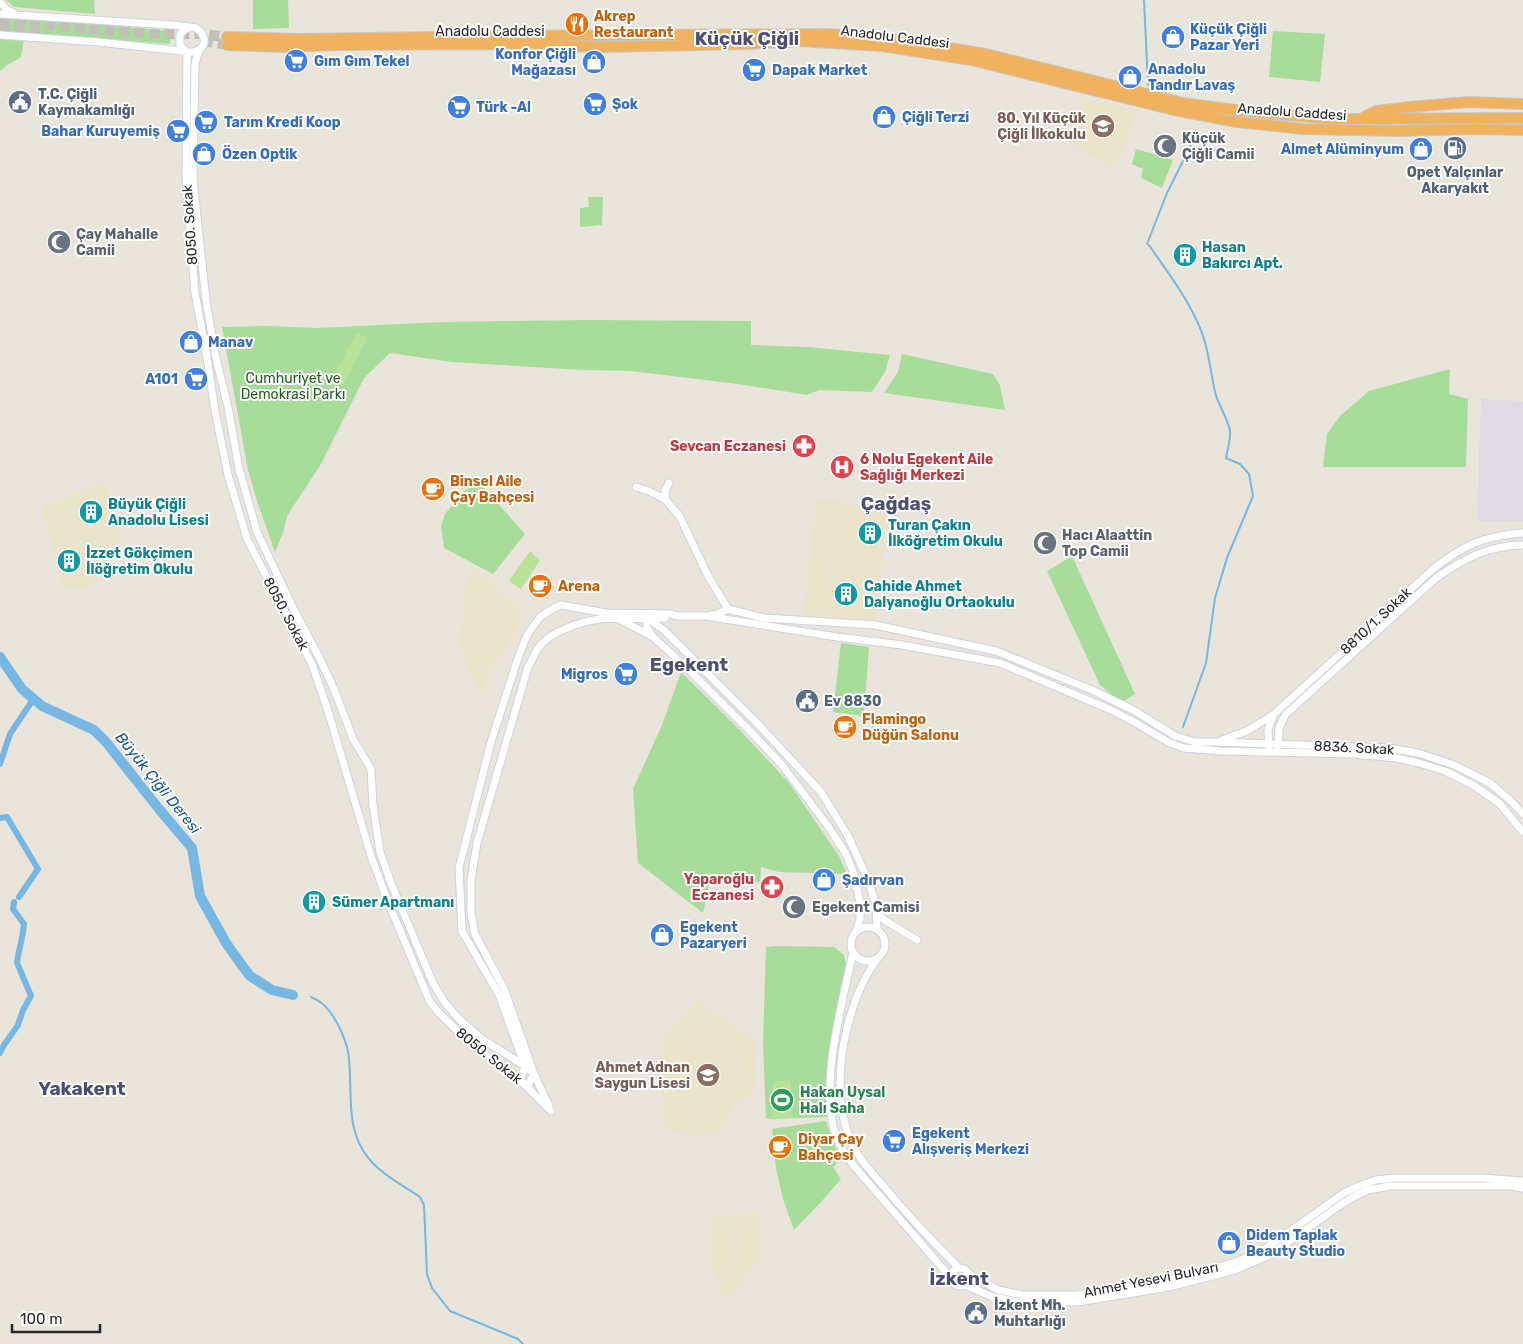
<svg xmlns="http://www.w3.org/2000/svg" width="1523" height="1344" viewBox="0 0 1523 1344" font-family="Rubik,sans-serif">
<style>
.industrial{fill:#dedbe2}
.education{fill:#eae4cb}
.green{fill:#a8dc9b}
.pitch{fill:#b8e298}
.lines{fill:none;stroke-linecap:round;stroke-linejoin:round}
.stream{stroke:#76b7e3;stroke-width:2}
.canal{stroke:#76b7e3;stroke-width:6}
.river{stroke:#76b7e3;stroke-width:10}
.highway-tunnel{stroke:#c2bfb7;stroke-width:10;stroke-dasharray:10 5;stroke-linecap:butt}
.minor-casing{stroke:#d0d1e0;stroke-width:9}
.highway-casing{stroke:#c7c7c7;stroke-width:12}
.minor{stroke:#fff;stroke-width:7}
.highway{stroke:#f0b25f;stroke-width:10}
.labels{text-anchor:middle;dominant-baseline:central;stroke-width:4;stroke-linejoin:round;paint-order:stroke}
.food-label{font-size:14px;font-weight:bold;fill:#c56008;stroke:#fff;text-anchor:start}
.shop-label{font-size:14px;font-weight:bold;fill:#366cbe;stroke:#fff;text-anchor:start}
.street-label{font-size:14px;fill:#282828;stroke:#fff}
.service-label{font-size:14px;font-weight:bold;fill:#4e5e75;stroke:#fff;text-anchor:start}
.education-label{font-size:14px;font-weight:bold;fill:#785e54;stroke:#fff;text-anchor:end}
.worship-label{font-size:14px;font-weight:bold;fill:#5b616d;stroke:#fff;text-anchor:start}
.culture-label{font-size:14px;font-weight:bold;fill:#0d838f;stroke:#fff;text-anchor:start}
.park-label{font-size:14px;fill:#245e1f;stroke:#fff}
.health-label{font-size:14px;font-weight:bold;fill:#be3a42;stroke:#fff;text-anchor:end}
.leisure-label{font-size:14px;font-weight:bold;fill:#27864d;stroke:#fff;text-anchor:start}
.water-label{font-size:15px;font-style:italic;fill:#18548c;stroke:#fff}
.district-label{font-size:19px;font-weight:bold;fill:#4d4e74;stroke:#fff}
</style>
<rect width="100%" height="100%" fill="#e9e5db"/>
<path class="industrial" d="M1481,399L1523,401V522L1477,521Z"/>
<path class="education" d="M1085,99L1136,110L1127,141L1112,168L1069,143Z
M102,481L122,531L116,546L95,561L90,562L96,576L90,587L84,589L63,586L42,506L57,503Z
M817,499L888,507L875,625L803,620Z
M472,568L487,578L524,614L502,655L491,665L483,693L478,691L460,647L465,586Z
M697,1001L755,1042L754,1091L734,1105L717,1133L695,1136L663,1129L662,1089L664,1031L667,1033Z
M759,1213L761,1258L724,1301L712,1267L711,1218Z"/>
<path class="green" d="M6,0H94L95,14L14,7Z
M253,0H288L289,28L253,29Z
M6,17L171,31L170,44L3,32V19Z
M1273,31L1325,34L1320,82L1269,77Z
M0,37L24,40L21,57L6,66L0,71Z
M1136,149L1173,160L1162,188L1141,178L1143,169L1132,164Z
M588,197H603L602,225L580,227V208L589,207Z
M589,320L751,321V345L807,347L890,355L885,372L872,392L819,390L807,395L738,384L631,371L583,370L452,362L390,353L364,378L321,464L287,516L284,530L275,552L257,501L248,470L222,327L270,326L318,328L442,322Z
M902,354L993,374L1000,385L1005,410L884,393L898,372Z
M1450,369L1449,394L1468,399L1466,467H1323L1327,434L1340,416L1369,391Z
M479,482L525,534L493,574L444,548L441,526L445,514L463,492Z
M1072,556L1135,694L1124,701L1113,696L1100,685L1047,571Z
M841,643L869,647L864,716L833,712Z
M681,672L737,727L790,784L839,856L847,874L779,872L761,867L760,882L710,880L703,913L638,863L633,789L662,725Z
M776,946L834,947L844,955L846,965L828,1055L825,1094L828,1117L771,1119L766,1118L763,1043L766,947Z
M826,1121L833,1143L842,1159L833,1167L841,1179L821,1202L794,1230L783,1199L776,1169L772,1129Z"/>
<path class="pitch" d="M356,333L367,338L343,385L332,380Z
M530,551L540,560L521,589L509,581Z
M791,1080L792,1118L771,1119L773,1082Z"/>
<g class="lines">
<path class="stream" d="M1144,0L1148,85
M1147,244L1167,193L1194,139
M1149,245C1166,270 1189,300 1200,328C1209,348 1210,371 1215,392C1218,405 1228,418 1230,431C1231,440 1227,450 1226,458L1240,464L1249,474L1253,496L1227,558L1215,598L1206,663L1183,727
M311,997C322,1002 326,1006 333,1016C340,1027 345,1039 348,1051C353,1082 346,1117 360,1145C372,1170 398,1182 420,1197L424,1205L427,1274L432,1288L450,1311L518,1339L523,1344"/>
<path class="canal" d="M0,764L10,734L34,698
M0,818L7,817L38,869L19,897
M14,902L13,909L24,924C23,937 19,949 17,962
M0,1053L4,1045L18,1025L23,1010L31,996L18,965"/>
<path class="river" d="M0,657L22,689L42,706L94,730L106,742L159,809L192,848L200,896L226,943L241,964L250,976L272,990L293,995"/>
<path class="highway-tunnel" d="M0,21L153,34H204L227,37
M0,31L46,32
M203,41L227,45"/>
<g class="minor-casing">
<path id="minor" d="M0,2L7,10L14,13
M0,14L172,25L189,27
M0,35L98,42L191,52C219,50 196,11 180,35V45L187,52
M199,50L195,64L193,179L206,300L215,354L228,407L239,469L257,532L294,610L319,657L334,689L353,739L371,769L373,805L380,852L391,883L433,983L445,1003L459,1019L482,1039L525,1066L534,1074L527,1087
M187,52L186,178L195,293L207,357L215,411L228,475L247,539L312,664L328,711L371,856L388,902L430,1002L439,1013L471,1044L520,1080L551,1111
M636,487L649,491L666,500L680,517L708,576L728,609
M666,500L665,490L669,483
M646,614L647,628L653,637L685,666L749,730L782,765L828,826L846,854L854,874L860,903V919L856,931
M711,615L718,614L728,609L764,618L875,625L996,651L1092,690L1133,710L1175,736L1195,742H1215L1388,748L1418,753L1454,765L1490,783L1511,801L1523,814
M650,617L654,623L664,630L758,724L821,792L848,836L869,882L876,906L877,929
M619,619L651,636
M1222,740L1247,731L1273,715
M1278,747L1279,728L1285,715L1436,578C1465,558 1487,546 1523,545
M1269,748L1268,730L1273,715L1432,570C1463,545 1483,536 1523,533
M877,914L886,921L917,940
M851 944a17 17 0 1 1 34 0a17 17 0 1 1-34 0Z
M853,952C842,1004 820,1082 835,1133C839,1146 847,1156 854,1166L951,1278
M878,958C859,983 850,1012 844,1042C838,1075 838,1113 852,1144C858,1158 869,1169 879,1181C904,1211 931,1240 959,1268
M520,1080L523,1073L525,1066L499,995L462,931L459,868L491,742L518,658L527,635L540,617L552,609L561,605L606,613L671,614L677,616H706L837,637L902,645L1000,663L1109,709L1136,723L1170,743L1184,748L1222,751L1353,754L1397,758L1419,763L1445,771L1473,785L1499,803L1523,832
M549,1106L534,1074L505,991L475,934L471,914V880L477,843L528,667C532,661 535,652 539,647C546,638 555,633 565,629C600,612 628,621 665,618
M951 1277a9 9 0 1 1 18 0a9 9 0 1 1-18 0Z
M969,1274L998,1290L1023,1295H1077L1105,1291L1168,1280L1230,1264L1243,1259L1262,1251L1344,1193L1361,1185L1376,1180L1393,1178H1481L1523,1181
M965,1285L993,1297L1019,1302H1078L1169,1287L1235,1270L1270,1255L1339,1206L1355,1196L1368,1190L1390,1186H1511L1523,1188"/>
</g>
<g class="highway-casing">
<path id="highway" d="M227,37L298,39L508,36L823,34L880,37L986,54L1183,103L1242,111L1334,119L1523,118
M227,45L287,47L336,45L475,44L603,47L747,44L799,41L882,46L971,60L1174,110L1237,122L1304,129L1399,131L1477,129L1523,130
M1364,117L1376,111L1410,107L1469,102L1523,104"/>
</g>
<use href="#minor" class="minor"/>
<use href="#highway" class="highway"/>
</g>
<defs>
<g id="restaurant-disc" transform="scale(1.25)"><circle r="9.5" fill="#e8710a" stroke="#fff"/><path d="M-5-6h1v4h1v-4h1v4h1v-4h1v5L-1.5 .5V6h-2V.5L-5-1ZM5-6V6H3V1.5H1.5Q1.5-4 5-6Z" fill="#fff"/></g>
<g id="shop-disc" transform="scale(1.25)"><circle r="9.5" fill="#3f7fe0" stroke="#fff"/><path d="M-5-2.5h2.3a2.7 3.5 0 0 1 5.4 0H5L5.5 6h-11ZM-1.5-2.5h3a1.5 2.3 0 0 0-3 0Z" fill="#fff"/></g>
<g id="supermarket-disc" transform="scale(1.25)"><circle r="9.5" fill="#3f7fe0" stroke="#fff"/><path d="M-6-5.5h2.5l.6 2H6L4.5 2H-2.5L-4.4-4H-6ZM-1.5 3.2a1.3 1.3 0 1 0 .1 0ZM3 3.2a1.3 1.3 0 1 0 .1 0Z" fill="#fff"/></g>
<g id="civic-disc" transform="scale(1.25)"><circle r="9.5" fill="#5c6f8a" stroke="#fff"/><path d="M-.6-6.5H3V-4.5H.6V-3L4-1V1h2V6H-6V1h2V-1L-.6-3ZM-1.2 2.5V6h2.4V2.5Z" fill="#fff"/></g>
<g id="school-disc" transform="scale(1.25)"><circle r="9.5" fill="#8d6e63" stroke="#fff"/><path d="M0-5L7-2L0 1L-7-2ZM-4 1L0 2.5L4 1V4Q0 6-4 4Z" fill="#fff"/></g>
<g id="mosque-disc" transform="scale(1.25)"><circle r="9.5" fill="#6b7280" stroke="#fff"/><path d="M3.5-4.9A6 6 0 1 0 3.5 4.9A5 5 0 1 1 3.5-4.9Z" fill="#fff"/></g>
<g id="fuel-disc" transform="scale(1.25)"><circle r="9.5" fill="#5c6f8a" stroke="#fff"/><path d="M-5.5-6h7V0h2V4h1.3V-2.5L3-4.5l.8-.8L6-3V5H2.5V1h-1V6h-7ZM-4.2-4.7v3.2H.2V-4.7Z" fill="#fff"/></g>
<g id="building-disc" transform="scale(1.25)"><circle r="9.5" fill="#0f9aa8" stroke="#fff"/><path d="M-4-6H4V6H1V3H-1V6H-4ZM-2.5-4.3h1.7v1.8h-1.7ZM.8-4.3h1.7v1.8H.8ZM-2.5-1h1.7V.8h-1.7ZM.8-1h1.7V.8H.8Z" fill="#fff"/></g>
<g id="pharmacy-disc" transform="scale(1.25)"><circle r="9.5" fill="#e0444e" stroke="#fff"/><path d="M-2-6h4v4h4v4h-4v4h-4v-4h-4v-4h4Z" fill="#fff"/></g>
<g id="hospital-disc" transform="scale(1.25)"><circle r="9.5" fill="#e0444e" stroke="#fff"/><path d="M-5-5h3v3.5h4V-5h3V5h-3V1.5h-4V5h-3Z" fill="#fff"/></g>
<g id="cafe-disc" transform="scale(1.25)"><circle r="9.5" fill="#e8710a" stroke="#fff"/><path d="M-5.5-4.5H6V0H3Q3 3.5 0 3.5H-2.5Q-5.5 3.5-5.5 0ZM3-3.2v2h1.7v-2ZM-6 4.5H4V6H-6Z" fill="#fff"/></g>
<g id="stadium-disc" transform="scale(1.25)"><circle r="9.5" fill="#2e9e5b" stroke="#fff"/><path d="M0-5a6.5 5 0 1 0 0 10a6.5 5 0 1 0 0-10ZM-3.5-1.8h7v3.6h-7Z" fill="#fff"/></g>
</defs>
<g fill-rule="evenodd">
<use href="#restaurant-disc" x="577" y="24"/>
<use href="#shop-disc" x="1173" y="37"/>
<use href="#supermarket-disc" x="296" y="61"/>
<use href="#shop-disc" x="594" y="62"/>
<use href="#supermarket-disc" x="754" y="70"/>
<use href="#shop-disc" x="1130" y="77"/>
<use href="#civic-disc" x="20" y="102"/>
<use href="#supermarket-disc" x="595" y="104"/>
<use href="#supermarket-disc" x="459" y="107"/>
<use href="#shop-disc" x="884" y="117"/>
<use href="#supermarket-disc" x="206" y="122"/>
<use href="#school-disc" x="1103" y="126"/>
<use href="#supermarket-disc" x="178" y="131"/>
<use href="#mosque-disc" x="1165" y="146"/>
<use href="#fuel-disc" x="1455" y="148"/>
<use href="#shop-disc" x="1421" y="149"/>
<use href="#shop-disc" x="204" y="154"/>
<use href="#mosque-disc" x="59" y="242"/>
<use href="#building-disc" x="1185" y="255"/>
<use href="#shop-disc" x="191" y="342"/>
<use href="#supermarket-disc" x="196" y="379"/>
<use href="#pharmacy-disc" x="804" y="446"/>
<use href="#hospital-disc" x="842" y="467"/>
<use href="#cafe-disc" x="433" y="489"/>
<use href="#building-disc" x="91" y="512"/>
<use href="#building-disc" x="870" y="533"/>
<use href="#mosque-disc" x="1045" y="543"/>
<use href="#building-disc" x="69" y="561"/>
<use href="#cafe-disc" x="540" y="586"/>
<use href="#building-disc" x="846" y="594"/>
<use href="#supermarket-disc" x="626" y="674"/>
<use href="#civic-disc" x="807" y="701"/>
<use href="#cafe-disc" x="845" y="727"/>
<use href="#shop-disc" x="824" y="880"/>
<use href="#pharmacy-disc" x="772" y="887"/>
<use href="#building-disc" x="314" y="902"/>
<use href="#mosque-disc" x="794" y="907"/>
<use href="#shop-disc" x="662" y="935"/>
<use href="#school-disc" x="708" y="1075"/>
<use href="#stadium-disc" x="782" y="1100"/>
<use href="#supermarket-disc" x="894" y="1141"/>
<use href="#cafe-disc" x="780" y="1147"/>
<use href="#shop-disc" x="1229" y="1243"/>
<use href="#civic-disc" x="976" y="1313"/>
</g>
<g class="labels">
<g class="food-label">
<text x="594" y="16">Akrep<tspan x="594" dy="16">Restaurant</tspan></text>
<text x="450" y="481">Binsel Aile<tspan x="450" dy="16">Çay Bahçesi</tspan></text>
<text x="558" y="586">Arena</text>
<text x="862" y="719">Flamingo<tspan x="862" dy="16">Düğün Salonu</tspan></text>
<text x="798" y="1139">Diyar Çay<tspan x="798" dy="16">Bahçesi</tspan></text>
</g>
<g class="shop-label">
<text x="1190" y="29">Küçük Çiğli<tspan x="1190" dy="16">Pazar Yeri</tspan></text>
<text x="576" y="54" text-anchor="end">Konfor Çiğli<tspan x="576" dy="16">Mağazası</tspan></text>
<text x="314" y="61">Gım Gım Tekel</text>
<text x="1148" y="69">Anadolu<tspan x="1148" dy="16">Tandır Lavaş</tspan></text>
<text x="772" y="70">Dapak Market</text>
<text x="612" y="104">Şok</text>
<text x="476" y="107">Türk -Al</text>
<text x="902" y="117">Çiğli Terzi</text>
<text x="224" y="122">Tarım Kredi Koop</text>
<text x="160" y="131" text-anchor="end">Bahar Kuruyemiş</text>
<text x="1404" y="149" text-anchor="end">Almet Alüminyum</text>
<text x="222" y="154">Özen Optik</text>
<text x="208" y="342">Manav</text>
<text x="178" y="379" text-anchor="end">A101</text>
<text x="608" y="674" text-anchor="end">Migros</text>
<text x="842" y="880">Şadırvan</text>
<text x="680" y="927">Egekent<tspan x="680" dy="16">Pazaryeri</tspan></text>
<text x="912" y="1133">Egekent<tspan x="912" dy="16">Alışveriş Merkezi</tspan></text>
<text x="1246" y="1235">Didem Taplak<tspan x="1246" dy="16">Beauty Studio</tspan></text>
</g>
<g class="street-label">
<text x="490" y="31">Anadolu Caddesi</text>
<text transform="translate(895 37) rotate(7)">Anadolu Caddesi</text>
<text transform="translate(1292 112) rotate(4)">Anadolu Caddesi</text>
<text transform="translate(190 225) rotate(-94)">8050. Sokak</text>
<text transform="translate(286 614) rotate(62)">8050. Sokak</text>
<text transform="translate(1376 621) rotate(-43)">8810/1. Sokak</text>
<text transform="translate(1354 748) rotate(3)">8836. Sokak</text>
<text transform="translate(489 1056) rotate(39)">8050. Sokak</text>
<text transform="translate(1151 1280) rotate(-11)">Ahmet Yesevi Bulvarı</text>
</g>
<g class="service-label">
<text x="38" y="94">T.C. Çiğli<tspan x="38" dy="16">Kaymakamlığı</tspan></text>
<text x="1455" y="172" text-anchor="middle">Opet Yalçınlar<tspan x="1455" dy="16">Akaryakıt</tspan></text>
<text x="824" y="701">Ev 8830</text>
<text x="994" y="1305">İzkent Mh.<tspan x="994" dy="16">Muhtarlığı</tspan></text>
</g>
<g class="education-label">
<text x="1086" y="118">80. Yıl Küçük<tspan x="1086" dy="16">Çiğli İlkokulu</tspan></text>
<text x="690" y="1067">Ahmet Adnan<tspan x="690" dy="16">Saygun Lisesi</tspan></text>
</g>
<g class="worship-label">
<text x="1182" y="138">Küçük<tspan x="1182" dy="16">Çiğli Camii</tspan></text>
<text x="76" y="234">Çay Mahalle<tspan x="76" dy="16">Camii</tspan></text>
<text x="1062" y="535">Hacı Alaattin<tspan x="1062" dy="16">Top Camii</tspan></text>
<text x="812" y="907">Egekent Camisi</text>
</g>
<g class="culture-label">
<text x="1202" y="247">Hasan<tspan x="1202" dy="16">Bakırcı Apt.</tspan></text>
<text x="108" y="504">Büyük Çiğli<tspan x="108" dy="16">Anadolu Lisesi</tspan></text>
<text x="888" y="525">Turan Çakın<tspan x="888" dy="16">İlköğretim Okulu</tspan></text>
<text x="86" y="553">İzzet Gökçimen<tspan x="86" dy="16">İlöğretim Okulu</tspan></text>
<text x="864" y="586">Cahide Ahmet<tspan x="864" dy="16">Dalyanoğlu Ortaokulu</tspan></text>
<text x="332" y="902">Sümer Apartmanı</text>
</g>
<g class="park-label">
<text x="293" y="378">Cumhuriyet ve<tspan x="293" dy="16">Demokrasi Parkı</tspan></text>
</g>
<g class="health-label">
<text x="786" y="446">Sevcan Eczanesi</text>
<text x="860" y="459" text-anchor="start">6 Nolu Egekent Aile<tspan x="860" dy="16">Sağlığı Merkezi</tspan></text>
<text x="754" y="879">Yaparoğlu<tspan x="754" dy="16">Eczanesi</tspan></text>
</g>
<g class="leisure-label">
<text x="800" y="1092">Hakan Uysal<tspan x="800" dy="16">Halı Saha</tspan></text>
</g>
<g class="water-label">
<text transform="translate(158 783) rotate(51)">Büyük Çiğli Deresi</text>
</g>
<g class="district-label">
<text x="747" y="38">Küçük Çiğli</text>
<text x="896" y="503">Çağdaş</text>
<text x="689" y="664">Egekent</text>
<text x="82" y="1088">Yakakent</text>
<text x="959" y="1278">İzkent</text>
</g>
</g>
<path d="M12 1324v8h88v-8" fill="none" stroke="#282828" stroke-width="2.5"/>
<text x="20" y="1324" font-size="15" fill="#282828" stroke="#ffffff" stroke-width="4" paint-order="stroke">100 m</text>
</svg>
